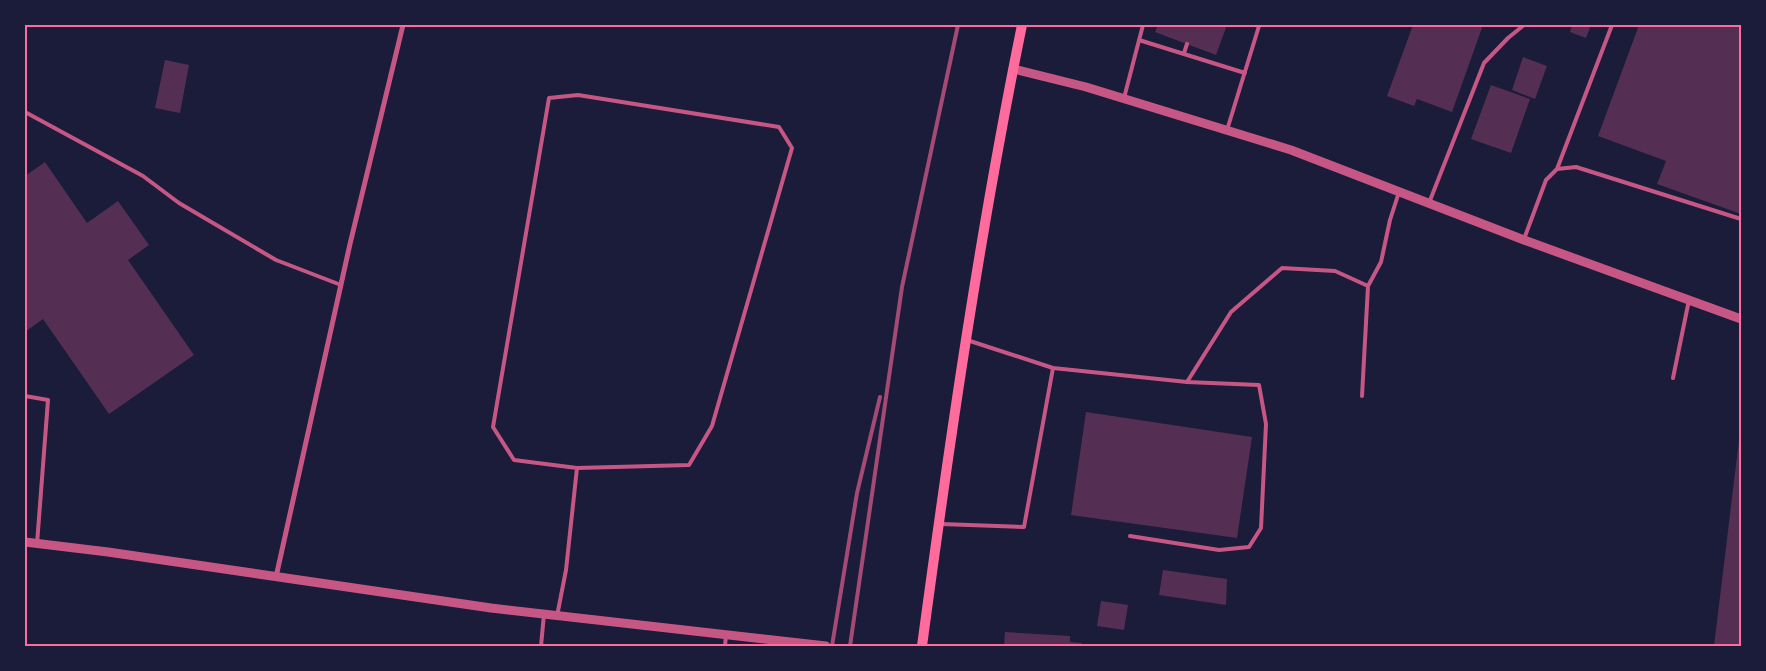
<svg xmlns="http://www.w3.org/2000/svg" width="1766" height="671" viewBox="0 0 1766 671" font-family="Raleway,sans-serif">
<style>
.building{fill:#542f53}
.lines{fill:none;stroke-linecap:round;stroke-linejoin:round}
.service{stroke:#c65784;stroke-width:4}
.minor{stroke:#c65784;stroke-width:5}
.tertiary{stroke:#c65784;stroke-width:9}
.secondary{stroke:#ff6b9d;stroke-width:10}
.rail{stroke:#a44b75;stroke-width:4}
.neatline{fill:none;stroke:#ff6b9d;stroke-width:2}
</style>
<rect width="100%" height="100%" fill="#1b1b3a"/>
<path class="building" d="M1158,25H1227L1216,55L1155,32Z
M1413,25H1483L1452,112L1417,99L1414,106L1387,96Z
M1572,25H1591L1586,38L1570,32Z
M1639,25H1741V214L1657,184L1666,161L1598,136Z
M1523,57L1547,66L1535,99L1512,90Z
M165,60L189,65L180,113L155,108Z
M1491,85L1530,99L1511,153L1471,139Z
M45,162L87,223L118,201L149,245L128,260L194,355L109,414L43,319L25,332V176Z
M1086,412L1252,437L1237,538L1071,515Z
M1739,440H1741V646H1714Z
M1163,570L1227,579L1226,605L1159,595Z
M1101,601L1128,605L1124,630L1097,626Z
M1005,632L1070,636V642L1082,643L1081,646H1004Z"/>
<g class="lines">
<path class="service" d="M1139,40L1245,73
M1184,53L1187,44
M1124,98L1143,25
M25,112L143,176L179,203L276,260L341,285
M1227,130L1259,26L1256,25
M1557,169L1612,25
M1429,203L1484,63L1508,38L1524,25
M1524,239L1546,180L1557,169L1576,167L1741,219
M1053,368L1187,382L1259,385L1266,424L1261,528L1249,547L1219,550L1130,536
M1673,378L1689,300
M1187,382L1231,312L1282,268L1335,271L1368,286L1381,262L1390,220L1399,192
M25,396L48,400L37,544
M1362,396L1368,286
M941,524L1024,527L1053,368L967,340
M557,616L566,570L577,468L514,460L493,427L549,98L578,95L779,127L792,148L712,426L689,465L577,468
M541,646L544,614
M725,646L726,635"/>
<path class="minor" d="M276,577L350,244L403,25"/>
<path class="tertiary" d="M1013,69L1086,87L1291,150L1524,240L1741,319
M25,542L108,552L491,608L826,646"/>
<path class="secondary" d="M922,646C950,438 980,231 1022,25"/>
<path class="rail" d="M832,646L857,493L880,397
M850,646L902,287L958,25"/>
</g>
<rect width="1766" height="671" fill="none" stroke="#1b1b3a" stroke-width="52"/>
<rect x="26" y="26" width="1714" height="619" class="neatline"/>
</svg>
